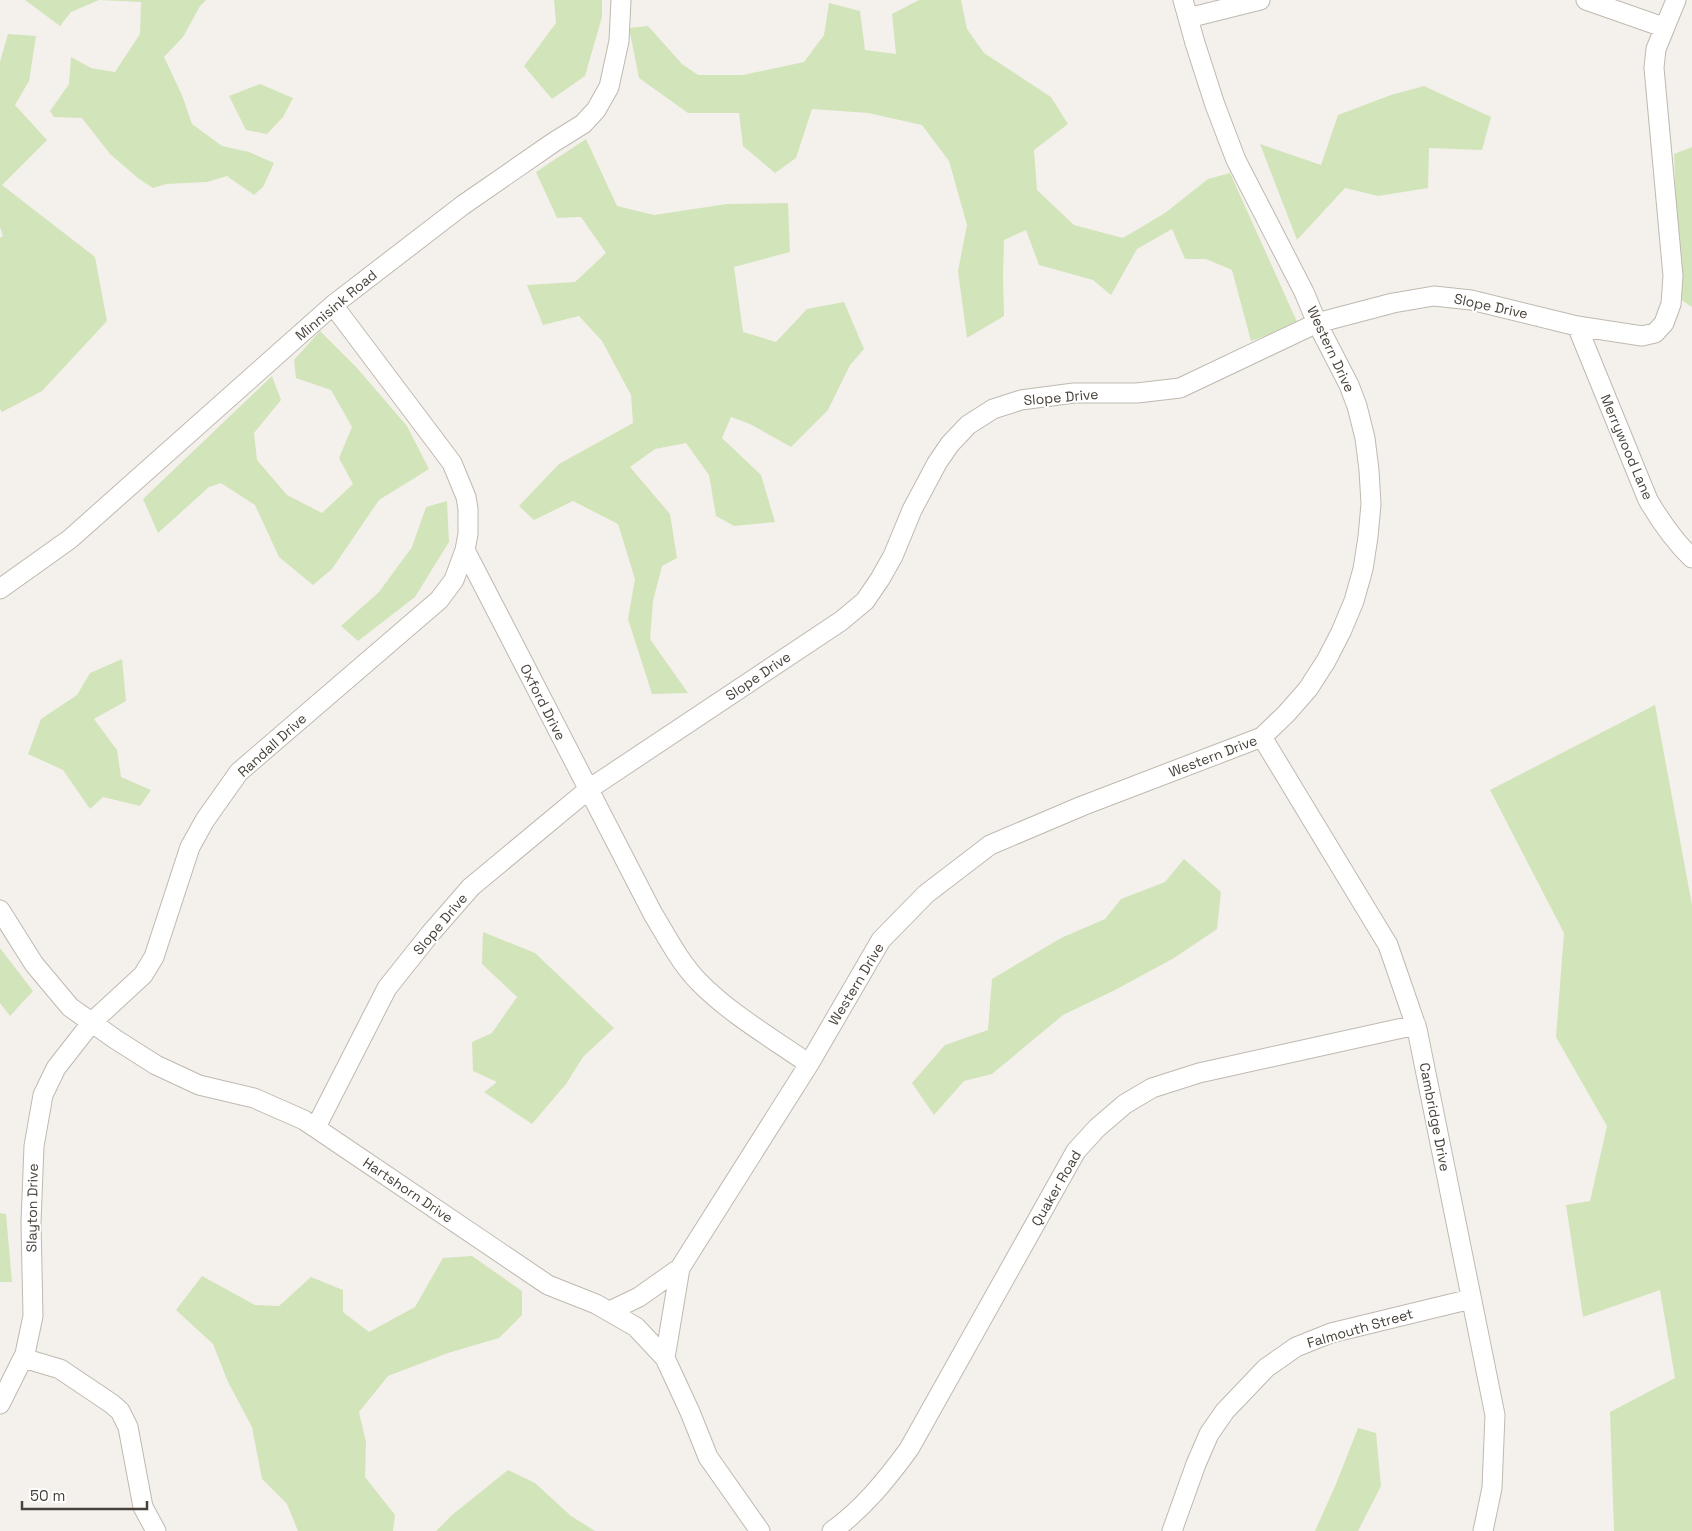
<svg xmlns="http://www.w3.org/2000/svg" width="1692" height="1531" viewBox="0 0 1692 1531" font-family="'Space Grotesk',sans-serif">
<style>
.green{fill:#d2e4b9}
.lines{fill:none;stroke-linecap:round;stroke-linejoin:round}
.minor-casing{stroke:#bfb9af;stroke-width:21}
.minor{stroke:#fff;stroke-width:19}
.labels{text-anchor:middle;dominant-baseline:central;stroke-width:4;stroke-linejoin:round;paint-order:stroke}
.street-label{font-size:14px;fill:#48423a;stroke:#fff}
</style>
<rect width="100%" height="100%" fill="#f4f1ec"/>
<path class="green" d="M25,0H206L200,6L183,37L164,57L182,95L192,124L222,146L249,152L274,163L263,187L254,195L227,176L207,182L166,184L153,188L139,179L110,154L82,118L54,117L50,111L69,84L71,57L91,68L115,72L140,34L141,2L99,0L71,12L60,26Z
M554,0H602V17L585,76L552,99L524,66L556,23Z
M919,0H961L967,29L984,53L1051,97L1068,124L1034,150L1037,190L1074,225L1123,238L1165,213L1208,179L1230,173L1298,324L1251,341L1232,270L1206,259H1185L1172,229L1137,249L1111,295L1093,280L1039,265L1026,230L1004,240L1003,275L1004,316L967,338L958,271L967,225L949,161L922,125L868,113L812,109L796,158L775,173L743,146L739,113H688L639,78L629,28L648,26L682,64L698,75H743L804,62L824,35L829,3L860,11L865,50L896,54L892,14Z
M8,34L36,36L29,81L15,105L47,140L2,185L95,257L107,321L42,391L2,412L0,409V238L3,236L0,227V62Z
M260,84L293,98L283,117L267,134L246,130L229,96Z
M1424,86L1491,117L1482,150L1429,148L1428,188L1378,196L1345,188L1297,240L1260,144L1321,165L1338,115L1391,95Z
M586,139L617,206L654,215L727,204L788,203L790,252L734,267L743,332L776,342L807,309L844,302L864,349L850,365L828,410L791,447L750,424L731,417L722,438L761,475L775,522L734,526L716,516L709,475L686,443L655,449L630,467L670,514L677,558L662,566L653,601L650,639L688,693L652,694L628,619L635,579L618,524L573,501L534,520L519,506L559,464L633,423L631,395L602,341L579,316L543,325L527,285L575,282L606,253L581,217L557,218L536,172Z
M1692,147V307L1680,299L1674,154Z
M320,331L357,368L407,426L429,469L379,500L332,569L313,585L279,557L255,505L221,483L209,487L158,533L143,499L272,376L281,400L254,433L257,460L287,495L322,513L353,484L339,458L352,427L331,390L296,378L294,360Z
M447,501L449,542L415,597L358,641L341,626L379,592L412,547L426,507Z
M122,659L126,701L94,719L117,750L121,777L151,790L140,806L103,797L90,809L63,770L28,754L41,719L77,695L90,673Z
M1655,705L1692,905V1531H1614L1610,1412L1675,1378L1660,1290L1583,1317L1566,1205L1590,1201L1607,1126L1556,1037L1564,933L1490,790Z
M1184,859L1221,892L1217,929L1174,958L1115,990L1063,1015L992,1074L964,1081L934,1115L912,1083L945,1045L988,1030L992,979L1061,938L1105,919L1121,899L1165,882Z
M483,932L535,953L614,1028L583,1057L566,1084L532,1124L484,1092L497,1082L473,1071L472,1042L492,1033L517,997L482,964Z
M0,948L33,991L10,1016L0,1003Z
M0,1213L6,1214L12,1282H0Z
M472,1256L522,1291V1315L499,1338L448,1353L388,1376L359,1412L366,1442L365,1477L395,1515L393,1531H298L287,1504L262,1479L252,1427L228,1382L213,1344L176,1310L202,1276L255,1305L279,1306L311,1277L343,1290V1312L369,1332L415,1307L443,1258Z
M1358,1428L1376,1433L1381,1486L1358,1531H1315L1336,1484Z
M508,1470L535,1483L571,1516L595,1531H436L452,1515Z"/>
<g class="lines">
<g class="minor-casing">
<path id="minor" d="M1586,0L1663,27
M1188,18L1260,0
M333,305L452,463L466,497L468,509V534L465,550L653,914C667,937 679,961 698,981C730,1014 772,1038 809,1064
M1577,326L1648,500C1661,522 1674,541 1692,558
M0,589L70,539L333,305L463,205L554,142L583,124L596,110L609,87L619,41L621,0
M1262,737L1388,945L1417,1029L1495,1415L1492,1488L1483,1531
M0,910L34,964L70,1007L115,1039L156,1065L199,1085L254,1098L304,1120L548,1285L596,1304L636,1327L665,1358L690,1412L708,1457L760,1531
M316,1127L387,988L430,934L471,887L589,789L841,621L865,601L880,579L893,556L912,510L937,463L950,444L968,425L993,409L1021,400L1074,393H1137L1180,388L1317,323L1393,303L1434,296L1471,300L1577,326L1642,336L1655,333L1664,323L1671,304L1673,276L1654,68L1656,49L1676,0
M610,1311L639,1297L680,1268L809,1064L881,940L926,894L990,845L1082,806L1262,737L1286,714L1308,689L1326,661L1341,632L1354,601L1363,569L1368,537L1371,504L1369,470L1365,438L1357,406L1349,385L1317,323L1304,292L1236,160L1215,105L1195,43L1183,0
M23,1358L60,1369L112,1404L120,1411L128,1427L143,1507L156,1531
M665,1358L680,1268
M0,1404L25,1354L33,1316L31,1222L34,1146L43,1095L56,1068L92,1022L143,975L154,957L190,847L205,820L239,772L439,600L454,580L465,550
M832,1531C863,1509 887,1479 909,1449L1076,1151L1097,1128L1125,1104L1152,1088L1199,1073L1416,1025
M1172,1531L1196,1464L1209,1434L1225,1411L1266,1368L1296,1347L1331,1333L1471,1299"/>
</g>
<use href="#minor" class="minor"/>
</g>
<g class="labels">
<g class="street-label">
<text transform="translate(336 305) rotate(-40)">Minnisink Road</text>
<text transform="translate(1491 306) rotate(12)">Slope Drive</text>
<text transform="translate(1331 349) rotate(65)">Western Drive</text>
<text transform="translate(1061 397) rotate(-5)">Slope Drive</text>
<text transform="translate(1627 447) rotate(67)">Merrywood Lane</text>
<text transform="translate(758 676) rotate(-34)">Slope Drive</text>
<text transform="translate(543 702) rotate(63)">Oxford Drive</text>
<text transform="translate(272 745) rotate(-42)">Randall Drive</text>
<text transform="translate(1213 756) rotate(-21)">Western Drive</text>
<text transform="translate(440 924) rotate(-50)">Slope Drive</text>
<text transform="translate(856 984) rotate(-59)">Western Drive</text>
<text transform="translate(1435 1117) rotate(79)">Cambridge Drive</text>
<text transform="translate(1056 1188) rotate(-60)">Quaker Road</text>
<text transform="translate(408 1190) rotate(34)">Hartshorn Drive</text>
<text transform="translate(32 1208) rotate(-89)">Slayton Drive</text>
<text transform="translate(1360 1328) rotate(-16)">Falmouth Street</text>
</g>
</g>
<path d="M22 1501v8h125v-8" fill="none" stroke="#48423a" stroke-width="2.5"/>
<text x="30" y="1501" font-size="15" fill="#48423a" stroke="#ffffff" stroke-width="4" paint-order="stroke">50 m</text>
</svg>
